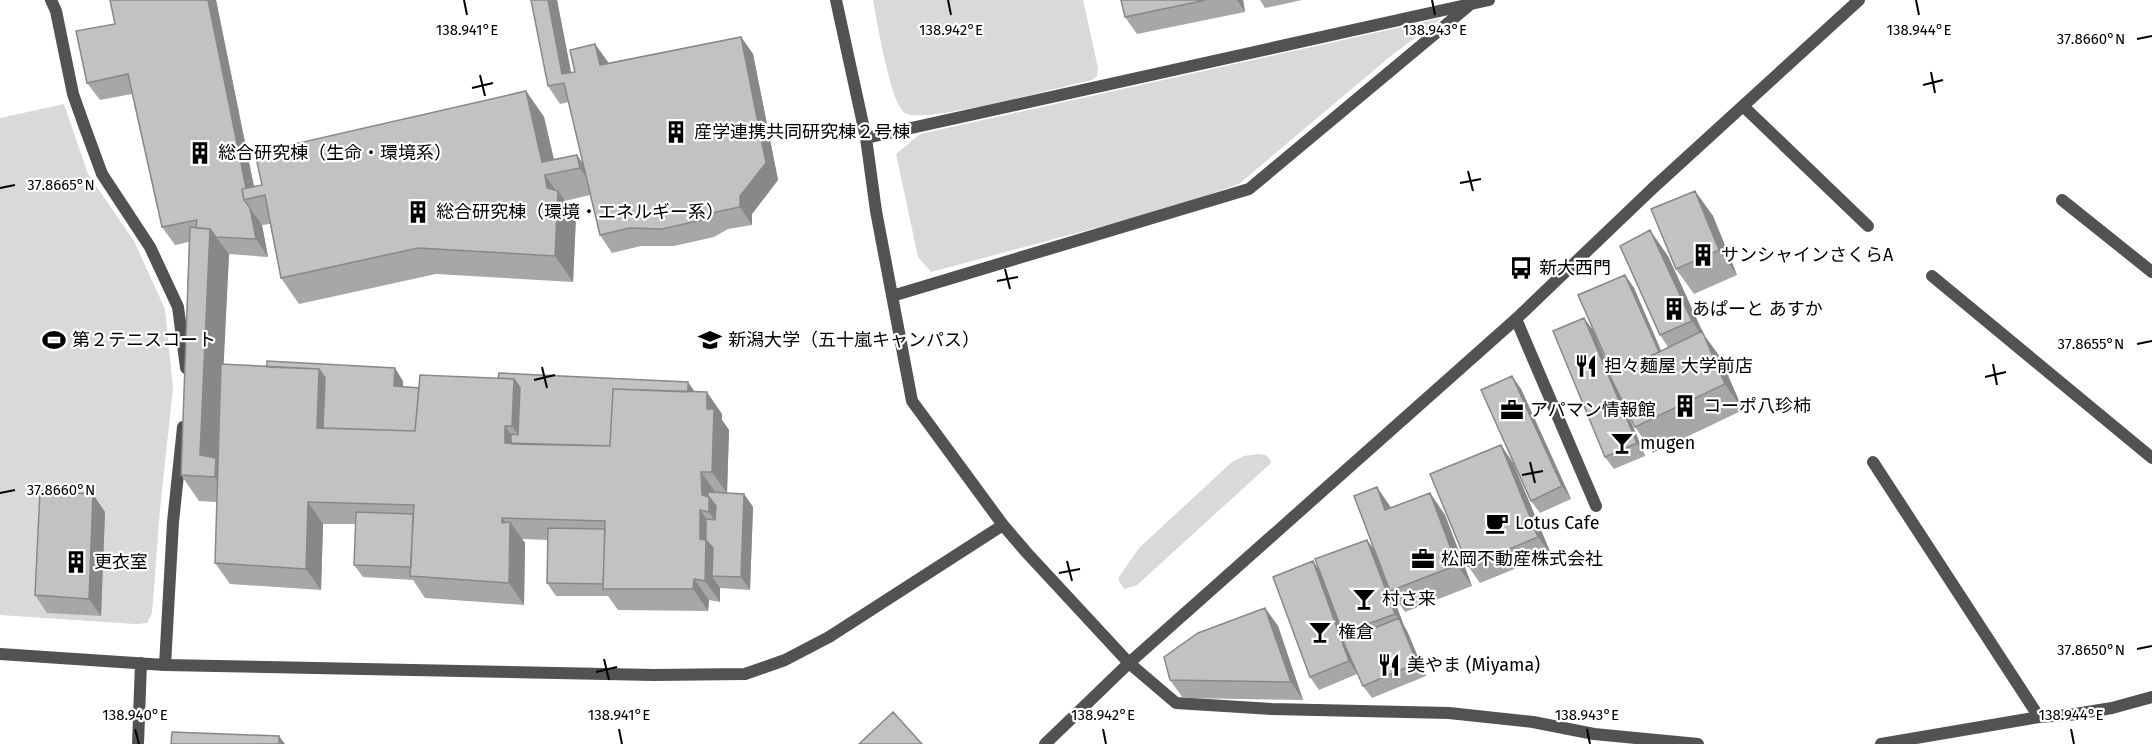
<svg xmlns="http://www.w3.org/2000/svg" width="2152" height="744" viewBox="0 0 2152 744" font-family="'Fira Sans','Noto Sans JP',sans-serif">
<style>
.green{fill:#d9d9d9}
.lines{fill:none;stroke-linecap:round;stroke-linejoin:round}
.service{stroke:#525252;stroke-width:12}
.minor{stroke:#525252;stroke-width:12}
.tertiary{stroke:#525252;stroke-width:12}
.wall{fill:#a7a7a7}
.shaded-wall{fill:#888}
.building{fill:#c2c2c2;stroke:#888;stroke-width:1.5}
.ticks{fill:none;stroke:#000;stroke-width:2}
.labels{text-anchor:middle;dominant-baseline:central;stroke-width:4.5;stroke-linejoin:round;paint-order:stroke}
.poi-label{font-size:18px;fill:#000;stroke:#fff;text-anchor:start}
.ticks-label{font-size:15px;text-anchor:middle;fill:#000;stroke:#fff;stroke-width:4.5;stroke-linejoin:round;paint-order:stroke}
</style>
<rect width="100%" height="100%" fill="#fff"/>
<path class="green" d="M873,0H1083L1098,68L1097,76L1092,80C1064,86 923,125 905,113C890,103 877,20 873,0Z
M1442,18L1392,55L1239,184L1167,209L931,272L918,257L896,154L920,134Z
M64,104L88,174L134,241L165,309L173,388L160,509L152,613L147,623L135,624L0,615V118Z
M1258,454L1266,455L1271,461L1270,464L1137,585L1124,589L1119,581V577L1139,548L1232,462L1244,456Z"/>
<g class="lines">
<path class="service" d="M51,0L56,11L73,94L84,125L102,174L150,247L178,307L186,368
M836,0L866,138L876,211L912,401L1003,525L1027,553L1129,663
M1743,106L1868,226
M866,138L1489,0
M892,296L1249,189L1472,3
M0,654L165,665L654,675L745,674L785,660L829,637L1003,525
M165,665L173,522L183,427
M138,744L141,663"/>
<path class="minor" d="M2062,200L2152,272
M1932,276L2152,458
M1516,319L1596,506
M1873,462L2039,717
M1129,663L1176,703L1272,709L1449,713L1533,722L1594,734L1698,744
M1881,744L2039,717L2069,715L2112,708L2152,697"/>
<path class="tertiary" d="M1045,744L1129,663L1516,319L1653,188L1859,0"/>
</g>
<path class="wall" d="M110,0H216L254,186L262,185L526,91L544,117L554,160L583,164L569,102L560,104L548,86L557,0L571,73L608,62V63L741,37L753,54L778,180L752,214V225L728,229L714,237L674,246H641L612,253L600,235L590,195L565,201L576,216L573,282L436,274L299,304L281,278L270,224L262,225L268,257L229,254L223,365L403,381V387L419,388L695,392L722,414V420L729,430L727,493L744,494L753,507L750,590L720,588V602L709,600L708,611L618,610L608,596H556L547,583L548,540L522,539L525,543L524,605L425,598L413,580L363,577L354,565L356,524H323L321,590L230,584L215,563L217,502L199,501L181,475L189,242L175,245L162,227L132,94L100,100L87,83L115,24Z
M1121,0H1243L1245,12L1137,34L1125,17Z
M1260,0H1302L1265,8Z
M1695,191L1713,216L1737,275L1694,294L1676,269Z
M1668,256L1704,335L1720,357L1743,410L1653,453L1635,427L1628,413L1645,456L1614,469L1605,457L1593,330L1612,375L1613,374L1625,275L1634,288L1661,351L1668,347L1660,335Z
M1512,376L1521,389L1571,499L1540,513L1531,501Z
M1501,445L1513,463L1551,554L1480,583L1468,566Z
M1430,493L1445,515L1472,586L1405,612L1391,591L1404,626L1407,631L1426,676L1372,698L1363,686L1354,666L1357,674L1319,690L1310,677L1367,540L1375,551L1391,508Z
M105,512L101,616L47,613L35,595Z
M1265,608L1278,626L1303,700L1183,698L1170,680Z"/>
<path class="shaded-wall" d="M208,0H216L256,197L248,199Z
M548,0H557L575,92L562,74Z
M1237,0H1243L1245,12Z
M741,37L753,54L778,180L752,214V225L740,207Z
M595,44L608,62L612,82L600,65Z
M526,91L544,117L557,173L542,162Z
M577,155L595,181L598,194L580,168Z
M545,175L558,194V191L576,216L573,282L555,256Z
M1695,191L1713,216L1737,275L1719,250Z
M250,208L262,225L268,257L256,239Z
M210,229L229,254L219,462L233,503L200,455Z
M1650,230L1668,256L1704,335L1720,357L1743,410L1725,384L1706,342L1692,321Z
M1625,275L1634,288L1672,376L1664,363Z
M1584,318L1593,330L1645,456L1637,443Z
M395,368L403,381V399L394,386Z
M319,369L334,391L332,437L317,428Z
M1512,376L1521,389L1571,499L1562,486Z
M514,379L529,400L527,448L512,426Z
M688,382L697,395L688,400Z
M707,392L722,414V420L729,430L727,493L712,472L707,409Z
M505,426L520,447L505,443Z
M1501,445L1513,463L1551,554L1538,537Z
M701,472L716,493L724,533L709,512L702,495Z
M1377,487L1392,509L1385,510Z
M1430,493L1445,515L1472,586L1457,565Z
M93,494L105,512L101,616L89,599Z
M744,494L753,507L750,590L741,577Z
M308,502L323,524L321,590L306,569Z
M700,510L715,531L712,576L720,588V602L705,581L700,539Z
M502,518L509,528L510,522L525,543L524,605L509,583L502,523Z
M1367,540L1376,552L1404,626L1407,631L1426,676L1417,663L1399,619L1395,614Z
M1313,561L1322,574L1357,674L1349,661Z
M694,579L709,600L708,611L693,589Z
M1265,608L1278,626L1303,700L1291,682Z
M279,736L285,744H279Z"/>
<path class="building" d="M110,0H208L246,188L242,189L244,200L250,208L256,239L216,237L210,229L196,228L197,220L162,227L128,74L87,83L76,31L115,24Z
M531,0H548L562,74L575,72L570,50L595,44L600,65L741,37L766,163L740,196V207L716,212L702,220L662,229L629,228L600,235L564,83L548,86Z
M1121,0H1206L1125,17Z
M526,91L542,162L577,155L580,168L545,175L547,188L558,191L555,256L418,248L281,278L265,195L244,200L242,189L262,185L255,153Z
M1695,191L1719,250L1676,269L1651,209Z
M190,227L210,229L200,455L216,458L215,477L181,475Z
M1650,230L1692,321L1660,335L1620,246Z
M1625,275L1659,352L1613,374L1578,295Z
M1584,318L1637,443L1605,457L1553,331Z
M1702,331L1725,384L1635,427L1610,376Z
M267,361L395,368L394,386L419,388L415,431L323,428L325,378L319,369L267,367Z
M221,364L319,369L317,428L415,431L420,375L514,379L512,426H505V443L610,446L613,389L707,392V409H714L712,472H701L702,495L709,497V512L700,510V539L706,540L705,581L694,579L693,589H603L605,521L502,518V523L510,522L509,583L410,576L414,505L308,502L306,569L215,563Z
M499,373L688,382V392L613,389L610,446L511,444V434L518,435L520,388L514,379L498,378Z
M1512,376L1562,486L1531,501L1481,390Z
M1501,445L1538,537L1468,566L1430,474Z
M1377,487L1385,510L1430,493L1457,565L1390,591L1354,496Z
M40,491L93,494L89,599L35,595Z
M708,492L744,494L741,577L712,576L713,548L706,540V519L715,520L716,506L709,497L708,496Z
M356,512L413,514L411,567L354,565Z
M548,528L605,529L603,584L547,583Z
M1367,540L1395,614L1343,633L1315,559Z
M1313,561L1349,661L1310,677L1273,577Z
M1265,608L1291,682L1170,680L1164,657L1198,633Z
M1399,618L1417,663L1363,686L1343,641Z
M893,712L922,744H859Z
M172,732L279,736V744H171Z"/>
<path class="ticks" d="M464,0L467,15M948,0L951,15M1432,0L1435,15M1916,0L1919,15M2137,39L2152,36M1931,72L1935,93M480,75L485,96M1923,85L1943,80M472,88L493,83M1468,171L1473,191M1460,183L1481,179M0,188L15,185M1005,269L1010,289M997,281L1018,277M2137,344L2152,341M1993,364L1997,385M542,367L547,388M1985,377L2006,372M534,380L555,375M1530,462L1535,483M1522,475L1543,471M0,493L15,490M1067,561L1072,581M1059,573L1080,569M2137,649L2152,646M604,659L609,680M596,672L617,667M135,729L139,744M619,729L622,744M1103,729L1106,744M1587,729L1590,744M2071,729L2074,744"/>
<defs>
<g id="building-bare" transform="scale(1.8)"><path d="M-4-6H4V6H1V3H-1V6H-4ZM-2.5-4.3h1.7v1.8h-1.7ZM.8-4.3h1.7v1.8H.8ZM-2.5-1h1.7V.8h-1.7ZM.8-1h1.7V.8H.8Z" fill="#000" stroke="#fff" stroke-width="2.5" paint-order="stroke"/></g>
<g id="bus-bare" transform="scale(1.8)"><path d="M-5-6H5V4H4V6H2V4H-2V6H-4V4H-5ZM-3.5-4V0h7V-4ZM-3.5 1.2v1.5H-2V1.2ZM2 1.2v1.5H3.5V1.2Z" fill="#000" stroke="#fff" stroke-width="2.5" paint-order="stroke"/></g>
<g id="stadium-bare" transform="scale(1.8)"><path d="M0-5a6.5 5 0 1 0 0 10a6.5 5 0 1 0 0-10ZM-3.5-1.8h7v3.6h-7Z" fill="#000" stroke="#fff" stroke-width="2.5" paint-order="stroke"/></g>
<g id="university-bare" transform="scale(1.8)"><path d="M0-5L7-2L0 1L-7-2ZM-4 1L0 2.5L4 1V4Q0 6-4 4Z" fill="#000" stroke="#fff" stroke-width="2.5" paint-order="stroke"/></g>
<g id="restaurant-bare" transform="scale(1.8)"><path d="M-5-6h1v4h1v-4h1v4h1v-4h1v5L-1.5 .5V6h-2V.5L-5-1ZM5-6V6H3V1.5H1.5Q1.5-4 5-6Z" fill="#000" stroke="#fff" stroke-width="2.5" paint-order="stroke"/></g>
<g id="office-bare" transform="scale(1.8)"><path d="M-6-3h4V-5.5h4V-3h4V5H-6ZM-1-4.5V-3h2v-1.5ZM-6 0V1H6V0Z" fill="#000" stroke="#fff" stroke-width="2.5" paint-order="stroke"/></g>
<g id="bar-bare" transform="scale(1.8)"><path d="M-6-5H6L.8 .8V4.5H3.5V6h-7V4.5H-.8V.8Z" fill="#000" stroke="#fff" stroke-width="2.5" paint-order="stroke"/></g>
<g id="cafe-bare" transform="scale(1.8)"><path d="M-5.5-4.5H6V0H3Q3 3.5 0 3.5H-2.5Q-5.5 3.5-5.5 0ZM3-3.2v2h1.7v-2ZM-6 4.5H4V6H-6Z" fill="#000" stroke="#fff" stroke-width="2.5" paint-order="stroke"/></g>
</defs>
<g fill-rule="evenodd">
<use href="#building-bare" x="676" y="132"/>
<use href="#building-bare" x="200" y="153"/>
<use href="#building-bare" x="418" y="212"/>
<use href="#building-bare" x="1703" y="255"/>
<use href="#bus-bare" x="1521" y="268"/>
<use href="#building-bare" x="1674" y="309"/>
<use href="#stadium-bare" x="54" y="340"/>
<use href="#university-bare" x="710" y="340"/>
<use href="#restaurant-bare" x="1586" y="366"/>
<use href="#building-bare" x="1685" y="406"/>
<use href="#office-bare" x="1512" y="410"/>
<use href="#bar-bare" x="1622" y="443"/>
<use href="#cafe-bare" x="1497" y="523"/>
<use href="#office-bare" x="1423" y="559"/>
<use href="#building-bare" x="76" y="562"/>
<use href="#bar-bare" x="1364" y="599"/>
<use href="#bar-bare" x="1320" y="632"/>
<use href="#restaurant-bare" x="1389" y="665"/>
</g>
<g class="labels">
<g class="poi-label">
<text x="694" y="132">産学連携共同研究棟２号棟</text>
<text x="218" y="153">総合研究棟（生命・環境系）</text>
<text x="436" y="212">総合研究棟（環境・エネルギー系）</text>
<text x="1721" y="255">サンシャインさくらA</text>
<text x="1539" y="268">新大西門</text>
<text x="1692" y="309">あぱーと あすか</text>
<text x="72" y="340">第２テニスコート</text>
<text x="728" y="340">新潟大学（五十嵐キャンパス）</text>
<text x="1604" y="366">担々麺屋 大学前店</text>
<text x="1703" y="406">コーポ八珍柿</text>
<text x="1530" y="410">アパマン情報館</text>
<text x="1640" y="443">mugen</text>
<text x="1515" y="523">Lotus Cafe</text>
<text x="1441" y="559">松岡不動産株式会社</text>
<text x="94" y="562">更衣室</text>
<text x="1382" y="599">村さ来</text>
<text x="1338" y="632">権倉</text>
<text x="1407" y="665">美やま (Miyama)</text>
</g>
</g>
<g class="ticks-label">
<text x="467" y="35">138.941°E</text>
<text x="951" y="35">138.942°E</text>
<text x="1435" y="35">138.943°E</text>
<text x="1919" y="35">138.944°E</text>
<text x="2091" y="44">37.8660°N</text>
<text x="61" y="190">37.8665°N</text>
<text x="2091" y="349">37.8655°N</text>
<text x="61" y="495">37.8660°N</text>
<text x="2091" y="655">37.8650°N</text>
<text x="135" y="720">138.940°E</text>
<text x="619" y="720">138.941°E</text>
<text x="1103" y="720">138.942°E</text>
<text x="1587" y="720">138.943°E</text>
<text x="2071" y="720">138.944°E</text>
</g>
</svg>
